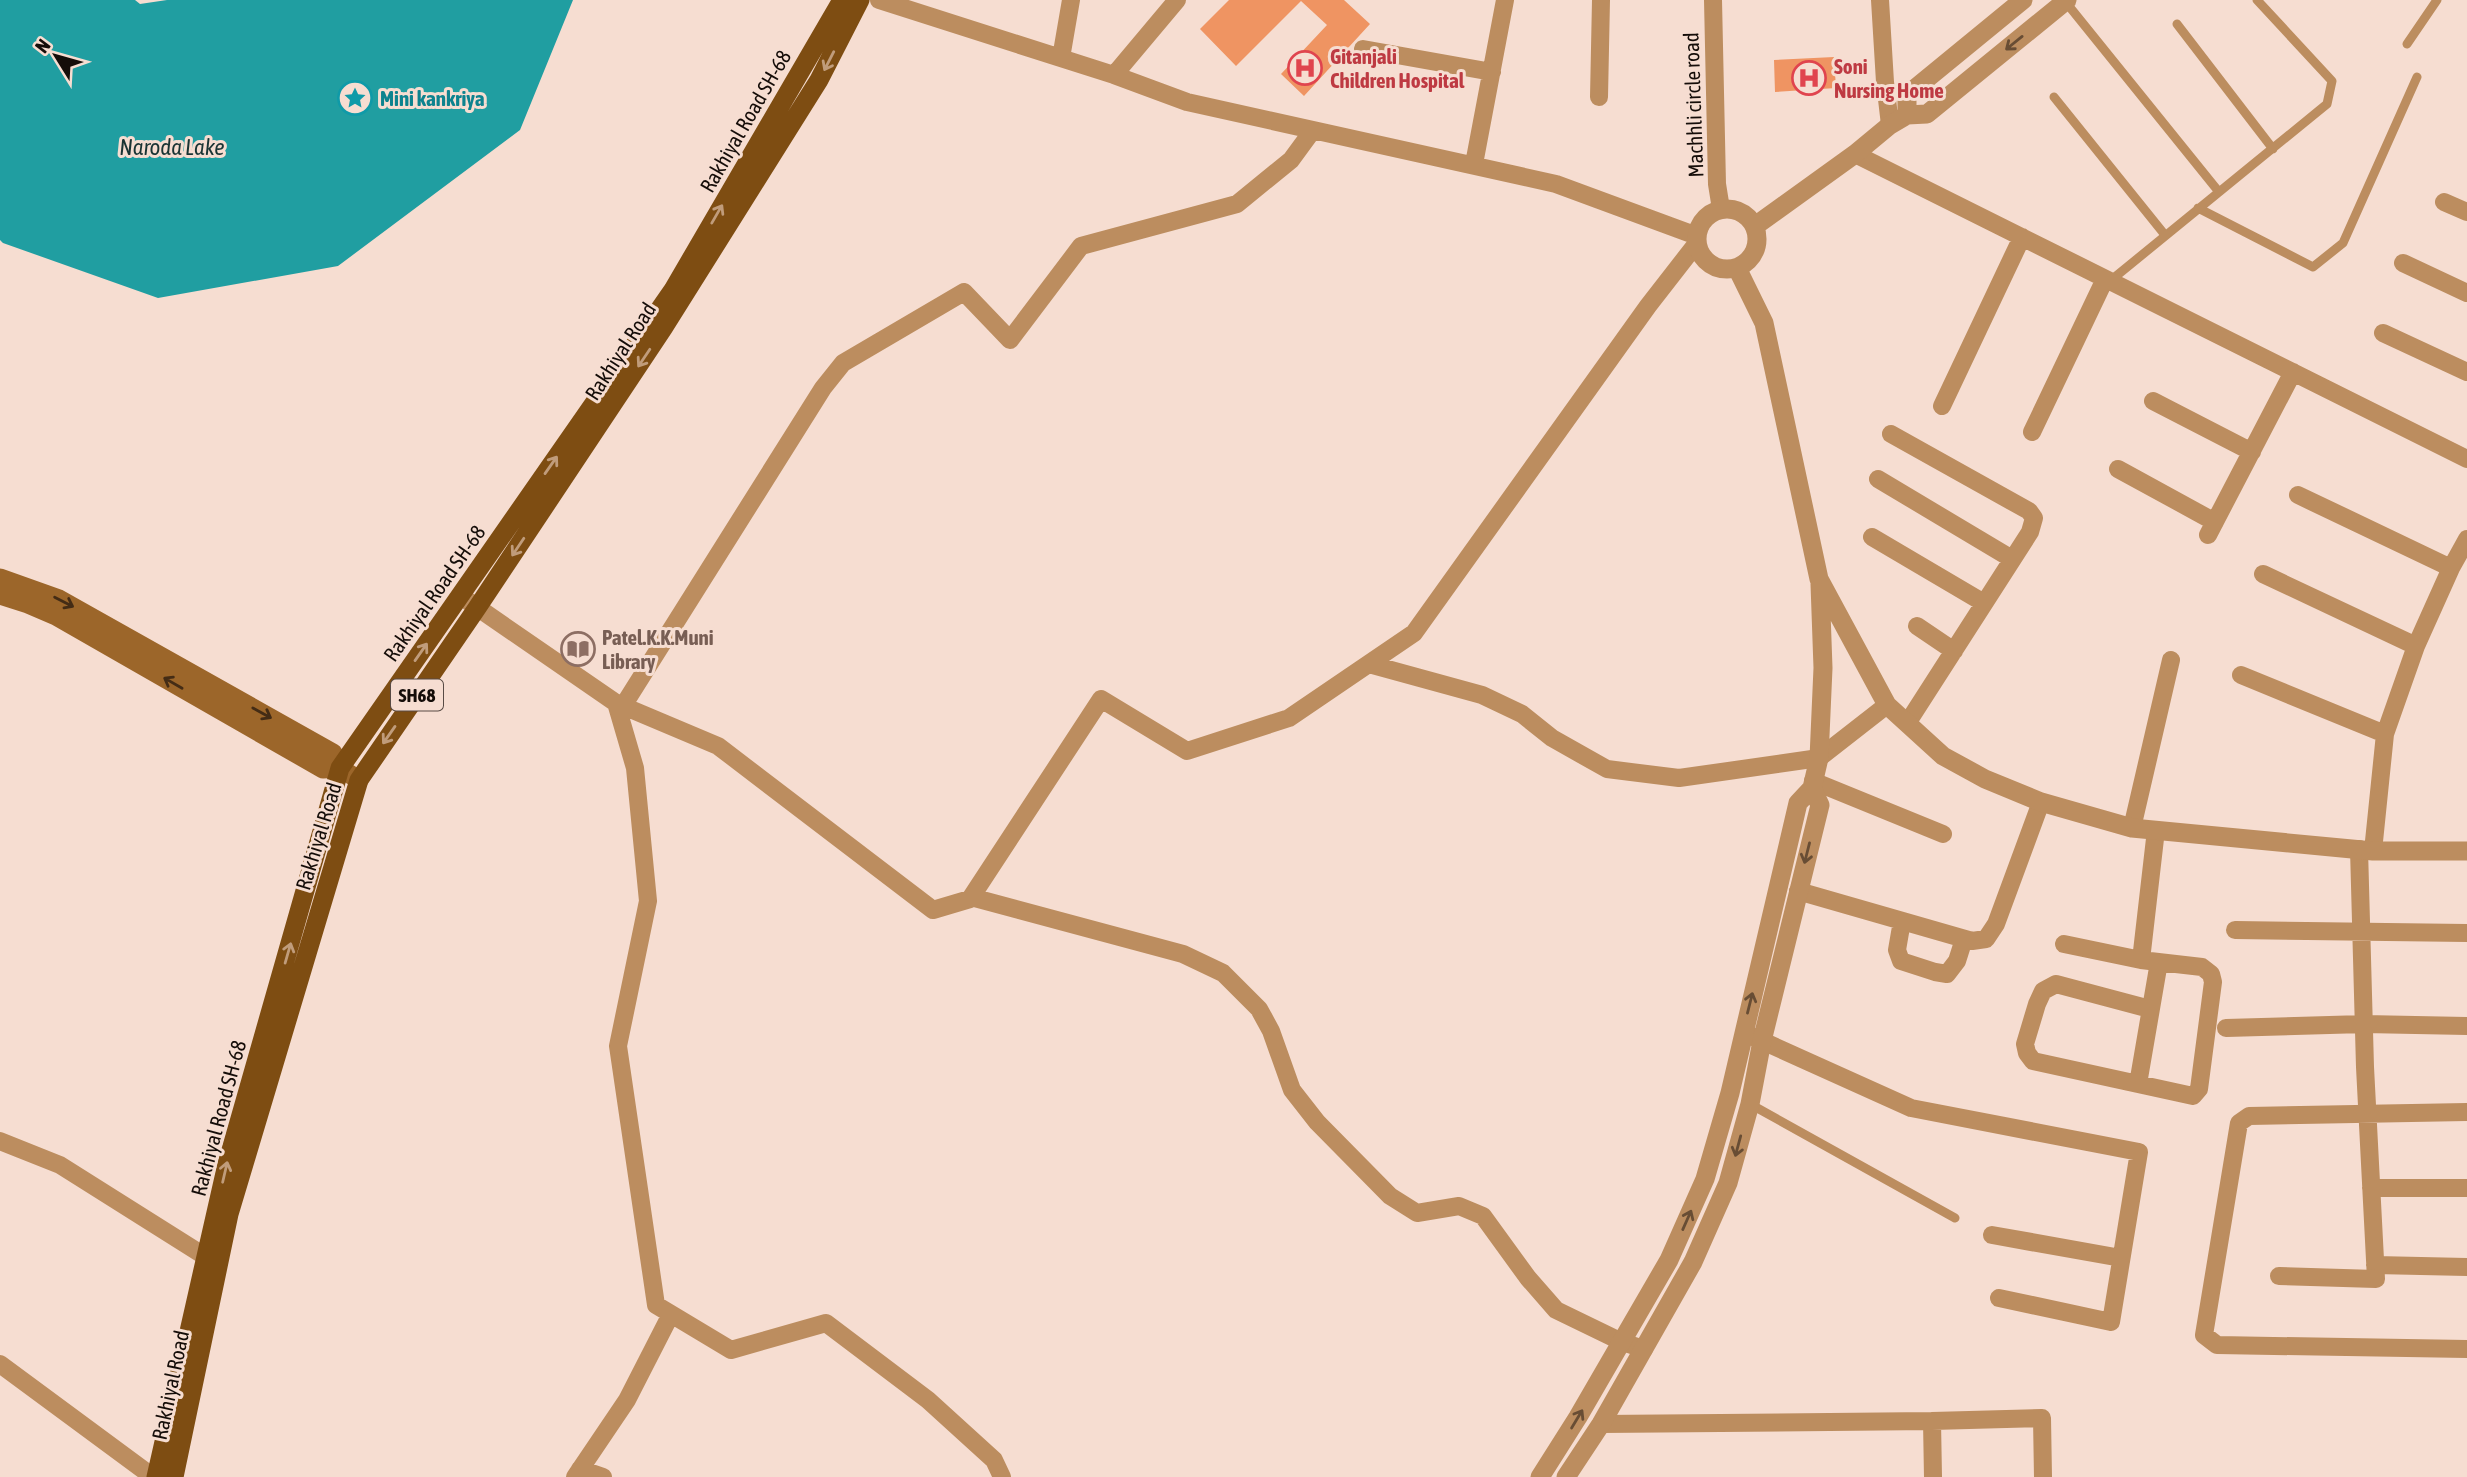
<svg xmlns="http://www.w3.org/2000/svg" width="2467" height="1477" viewBox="0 0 2467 1477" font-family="'Asap Condensed',sans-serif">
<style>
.water{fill:#209ea1}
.building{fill:#ef9462}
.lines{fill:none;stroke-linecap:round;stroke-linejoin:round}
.service{stroke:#bc8d5f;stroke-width:9}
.minor{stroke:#bc8d5f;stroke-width:18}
.tertiary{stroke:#bc8d5f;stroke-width:19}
.secondary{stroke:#9c662a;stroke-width:19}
.primary{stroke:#7e4d12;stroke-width:19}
.oneway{stroke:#684d34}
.oneway2{stroke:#c09c7b}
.oneway3{stroke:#442c15}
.labels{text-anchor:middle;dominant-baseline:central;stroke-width:6;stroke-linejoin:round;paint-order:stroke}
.shield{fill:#f6ddd1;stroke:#584b45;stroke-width:2}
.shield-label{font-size:19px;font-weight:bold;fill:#150d09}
.health-label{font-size:21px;font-weight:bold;fill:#be3a42;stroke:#f6ddd1;text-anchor:start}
.culture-label{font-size:21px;font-weight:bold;fill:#0d838f;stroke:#f6ddd1;text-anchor:start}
.street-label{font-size:21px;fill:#150d09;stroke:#f6ddd1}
.education-label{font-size:21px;font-weight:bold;fill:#785e54;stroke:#f6ddd1;text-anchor:start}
.water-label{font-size:23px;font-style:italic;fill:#1a3434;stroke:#f6ddd1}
</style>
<rect width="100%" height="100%" fill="#f6ddd1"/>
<path class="water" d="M0,0H135L140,4L167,0H573L520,130L338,266L158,298L3,243L0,240Z"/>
<path class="building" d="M1229,0H1344L1370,24L1304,96L1281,74L1327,25L1301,1L1236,66L1200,29Z
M1834,57L1836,88L1775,92L1774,60Z"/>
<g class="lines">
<path class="service" d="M2064,0L2219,192
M2177,24L2273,149
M2407,44L2437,0
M2054,97L2165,235
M2198,208L2313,267L2343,243L2417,77
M2110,281L2327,104L2332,81L2257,0
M1750,1104L1955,1218"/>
<path class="minor" d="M879,0L1114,75L1187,102L1556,184L1697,236
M1713,0L1717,184L1721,209
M1880,0L1885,82L1890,125
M1363,49L1492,72
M1061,58L1071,0
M1114,75L1177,0
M1599,97L1601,0
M1855,154L2467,459
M1474,164L1505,0
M2444,202L2467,212
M2403,263L2467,293
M2383,333L2467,372
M2153,401L2252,452
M1942,406L2022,237
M2032,432L2105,279
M1891,434L2029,511L2034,518L2030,532L1908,722
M2118,469L2215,522
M1878,479L2012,559
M2298,495L2451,568
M2208,535L2293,372
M1872,537L1984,603
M2263,574L2416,646
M468,601L616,703L718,746L933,910L970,899L1101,699L1187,751L1289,718L1414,633L1648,306L1697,243
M1917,626L1954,651
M1369,664L1482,695L1522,714L1552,738L1607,769L1679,778L1819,758L1887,705
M2241,675L2385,734
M616,703L635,768L648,901L618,1046L656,1305L731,1350L826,1323L928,1400L994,1460L1002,1477
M623,706L823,388L843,363L964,292L1010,340L1081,246L1237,204L1291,160L1313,130
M1813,781L1943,834
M2132,828L2171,660
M2373,851L2385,734L2416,646L2451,568L2467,539
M1798,891L1972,941L1986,939L1996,924L2041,802
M971,897L1183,954L1223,973L1259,1009L1271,1031L1292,1090L1317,1122L1390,1196L1417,1213L1459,1206L1483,1216L1528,1278L1556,1310L1622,1342L1644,1349
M1902,921L1897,950L1901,961L1935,972L1947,974L1957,961L1964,939
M2235,930L2467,933
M2064,944L2141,960L2202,967L2211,974L2213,982L2199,1089L2193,1096L2033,1061L2027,1053L2025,1044L2037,1004L2043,991L2056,984L2150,1009
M2141,960L2156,830
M2226,1028L2364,1024L2467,1026
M1749,1035L1911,1108L2139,1152L2111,1322L1999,1298
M2138,1084L2159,962
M2467,1112L2249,1116L2239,1123L2204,1335L2217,1345L2467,1349
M0,1141L60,1165L206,1257L217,1259
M2371,1188H2467
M1992,1235L2121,1258
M2375,1265L2467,1267
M2279,1276L2376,1279L2365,1067L2359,849
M0,1364L153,1477
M1601,1424L1932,1421
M580,1469L603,1477
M575,1477L627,1400L671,1314
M1933,1477L1932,1421L2042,1418L2043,1477"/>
<path class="tertiary" d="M1907,115V95L2023,0
M1697 239a30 30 0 1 1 60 0a30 30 0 1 1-60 0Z
M1755,226L1855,154L1890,125L1907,115L1927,114L2067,0
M1737,268L1764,323L1819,579L1887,705L1943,756L1985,779L2041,802L2132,828L2373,851H2467
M1540,1477L1578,1417L1669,1260L1705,1179L1730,1093L1798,803L1812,788L1819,758L1823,668L1820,584
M1566,1477L1601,1424L1693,1262L1728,1183L1750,1104L1762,1041L1820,805L1812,788"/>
<path class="secondary" d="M0,578L59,599L333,753L340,768L359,780
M0,595L28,604L56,616L323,769L340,768"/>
<path class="primary" d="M156,1477L227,1164L340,768L673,290L842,0
M174,1477L229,1214L359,780L477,608L664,327L819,80L860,0"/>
</g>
<defs><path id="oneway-shaft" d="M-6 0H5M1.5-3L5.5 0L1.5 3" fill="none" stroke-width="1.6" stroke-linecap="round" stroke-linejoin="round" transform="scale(1.75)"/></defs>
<g class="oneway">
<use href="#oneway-shaft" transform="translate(2014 43) rotate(141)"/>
<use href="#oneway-shaft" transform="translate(1807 853) rotate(104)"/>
<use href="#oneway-shaft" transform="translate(1750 1003) rotate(-76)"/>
<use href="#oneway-shaft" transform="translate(1738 1146) rotate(105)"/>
<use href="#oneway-shaft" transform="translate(1687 1220) rotate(-66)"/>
<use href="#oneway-shaft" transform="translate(1577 1419) rotate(-59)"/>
</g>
<g class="oneway2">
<use href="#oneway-shaft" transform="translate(829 61) rotate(117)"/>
<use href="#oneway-shaft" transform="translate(717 214) rotate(-60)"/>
<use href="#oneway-shaft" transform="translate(644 358) rotate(124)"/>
<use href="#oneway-shaft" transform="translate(551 465) rotate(-55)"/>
<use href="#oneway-shaft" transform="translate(518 547) rotate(124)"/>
<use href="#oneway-shaft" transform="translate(421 652) rotate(-55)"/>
<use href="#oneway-shaft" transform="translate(389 735) rotate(125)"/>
<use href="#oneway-shaft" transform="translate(288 953) rotate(-74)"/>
<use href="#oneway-shaft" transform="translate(225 1172) rotate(-77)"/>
</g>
<g class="oneway3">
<use href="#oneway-shaft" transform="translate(64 602) rotate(27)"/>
<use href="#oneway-shaft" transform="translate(173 683) rotate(-150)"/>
<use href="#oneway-shaft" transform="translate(262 713) rotate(29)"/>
</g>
<defs>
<g id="hospital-ring" transform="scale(1.75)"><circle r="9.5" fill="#f6ddd1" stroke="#e0444e" stroke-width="1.5"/><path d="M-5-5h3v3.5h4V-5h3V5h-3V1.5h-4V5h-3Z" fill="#e0444e"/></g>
<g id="sight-ring" transform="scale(1.75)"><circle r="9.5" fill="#f6ddd1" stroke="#0f9aa8" stroke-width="1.5"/><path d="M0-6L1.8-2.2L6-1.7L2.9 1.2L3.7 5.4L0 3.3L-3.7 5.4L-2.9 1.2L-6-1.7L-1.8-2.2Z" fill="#0f9aa8"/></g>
<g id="library-ring" transform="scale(1.75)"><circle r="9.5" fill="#f6ddd1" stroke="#8d6e63" stroke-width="1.5"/><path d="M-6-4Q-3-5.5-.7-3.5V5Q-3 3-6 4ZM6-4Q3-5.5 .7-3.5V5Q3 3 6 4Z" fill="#8d6e63"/></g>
</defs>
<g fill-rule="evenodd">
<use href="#hospital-ring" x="1305" y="68"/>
<use href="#hospital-ring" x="1809" y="78"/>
<use href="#sight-ring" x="355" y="98"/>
<use href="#library-ring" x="578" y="649"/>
</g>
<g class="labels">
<rect class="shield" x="391" y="679.5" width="52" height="31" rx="5"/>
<g class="shield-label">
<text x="417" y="695">SH68</text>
</g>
<g class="health-label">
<text x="1330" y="56">Gitanjali<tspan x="1330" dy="24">Children Hospital</tspan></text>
<text x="1834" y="66">Soni<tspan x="1834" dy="24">Nursing Home</tspan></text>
</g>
<g class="culture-label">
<text x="380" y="98">Mini kankriya</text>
</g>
<g class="street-label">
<text transform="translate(1693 105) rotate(-92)">Machhli circle road</text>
<text transform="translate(745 121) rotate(-60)">Rakhiyal Road SH-68</text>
<text transform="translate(620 351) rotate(-57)">Rakhiyal Road</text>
<text transform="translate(434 593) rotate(-55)">Rakhiyal Road SH-68</text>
<text transform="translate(318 836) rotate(-73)">Rakhiyal Road</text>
<text transform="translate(218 1118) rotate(-75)">Rakhiyal Road SH-68</text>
<text transform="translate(170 1385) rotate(-78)">Rakhiyal Road</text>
</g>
<g class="education-label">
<text x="602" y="637">Patel.K.K.Muni<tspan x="602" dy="24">Library</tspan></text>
</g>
<g class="water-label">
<text x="172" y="147">Naroda Lake</text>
</g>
</g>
<g transform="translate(56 56) rotate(307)" stroke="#f6ddd1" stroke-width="5" paint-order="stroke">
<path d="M0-5L12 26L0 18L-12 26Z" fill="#150d09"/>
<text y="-10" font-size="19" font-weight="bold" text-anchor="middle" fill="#150d09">N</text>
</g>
</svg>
